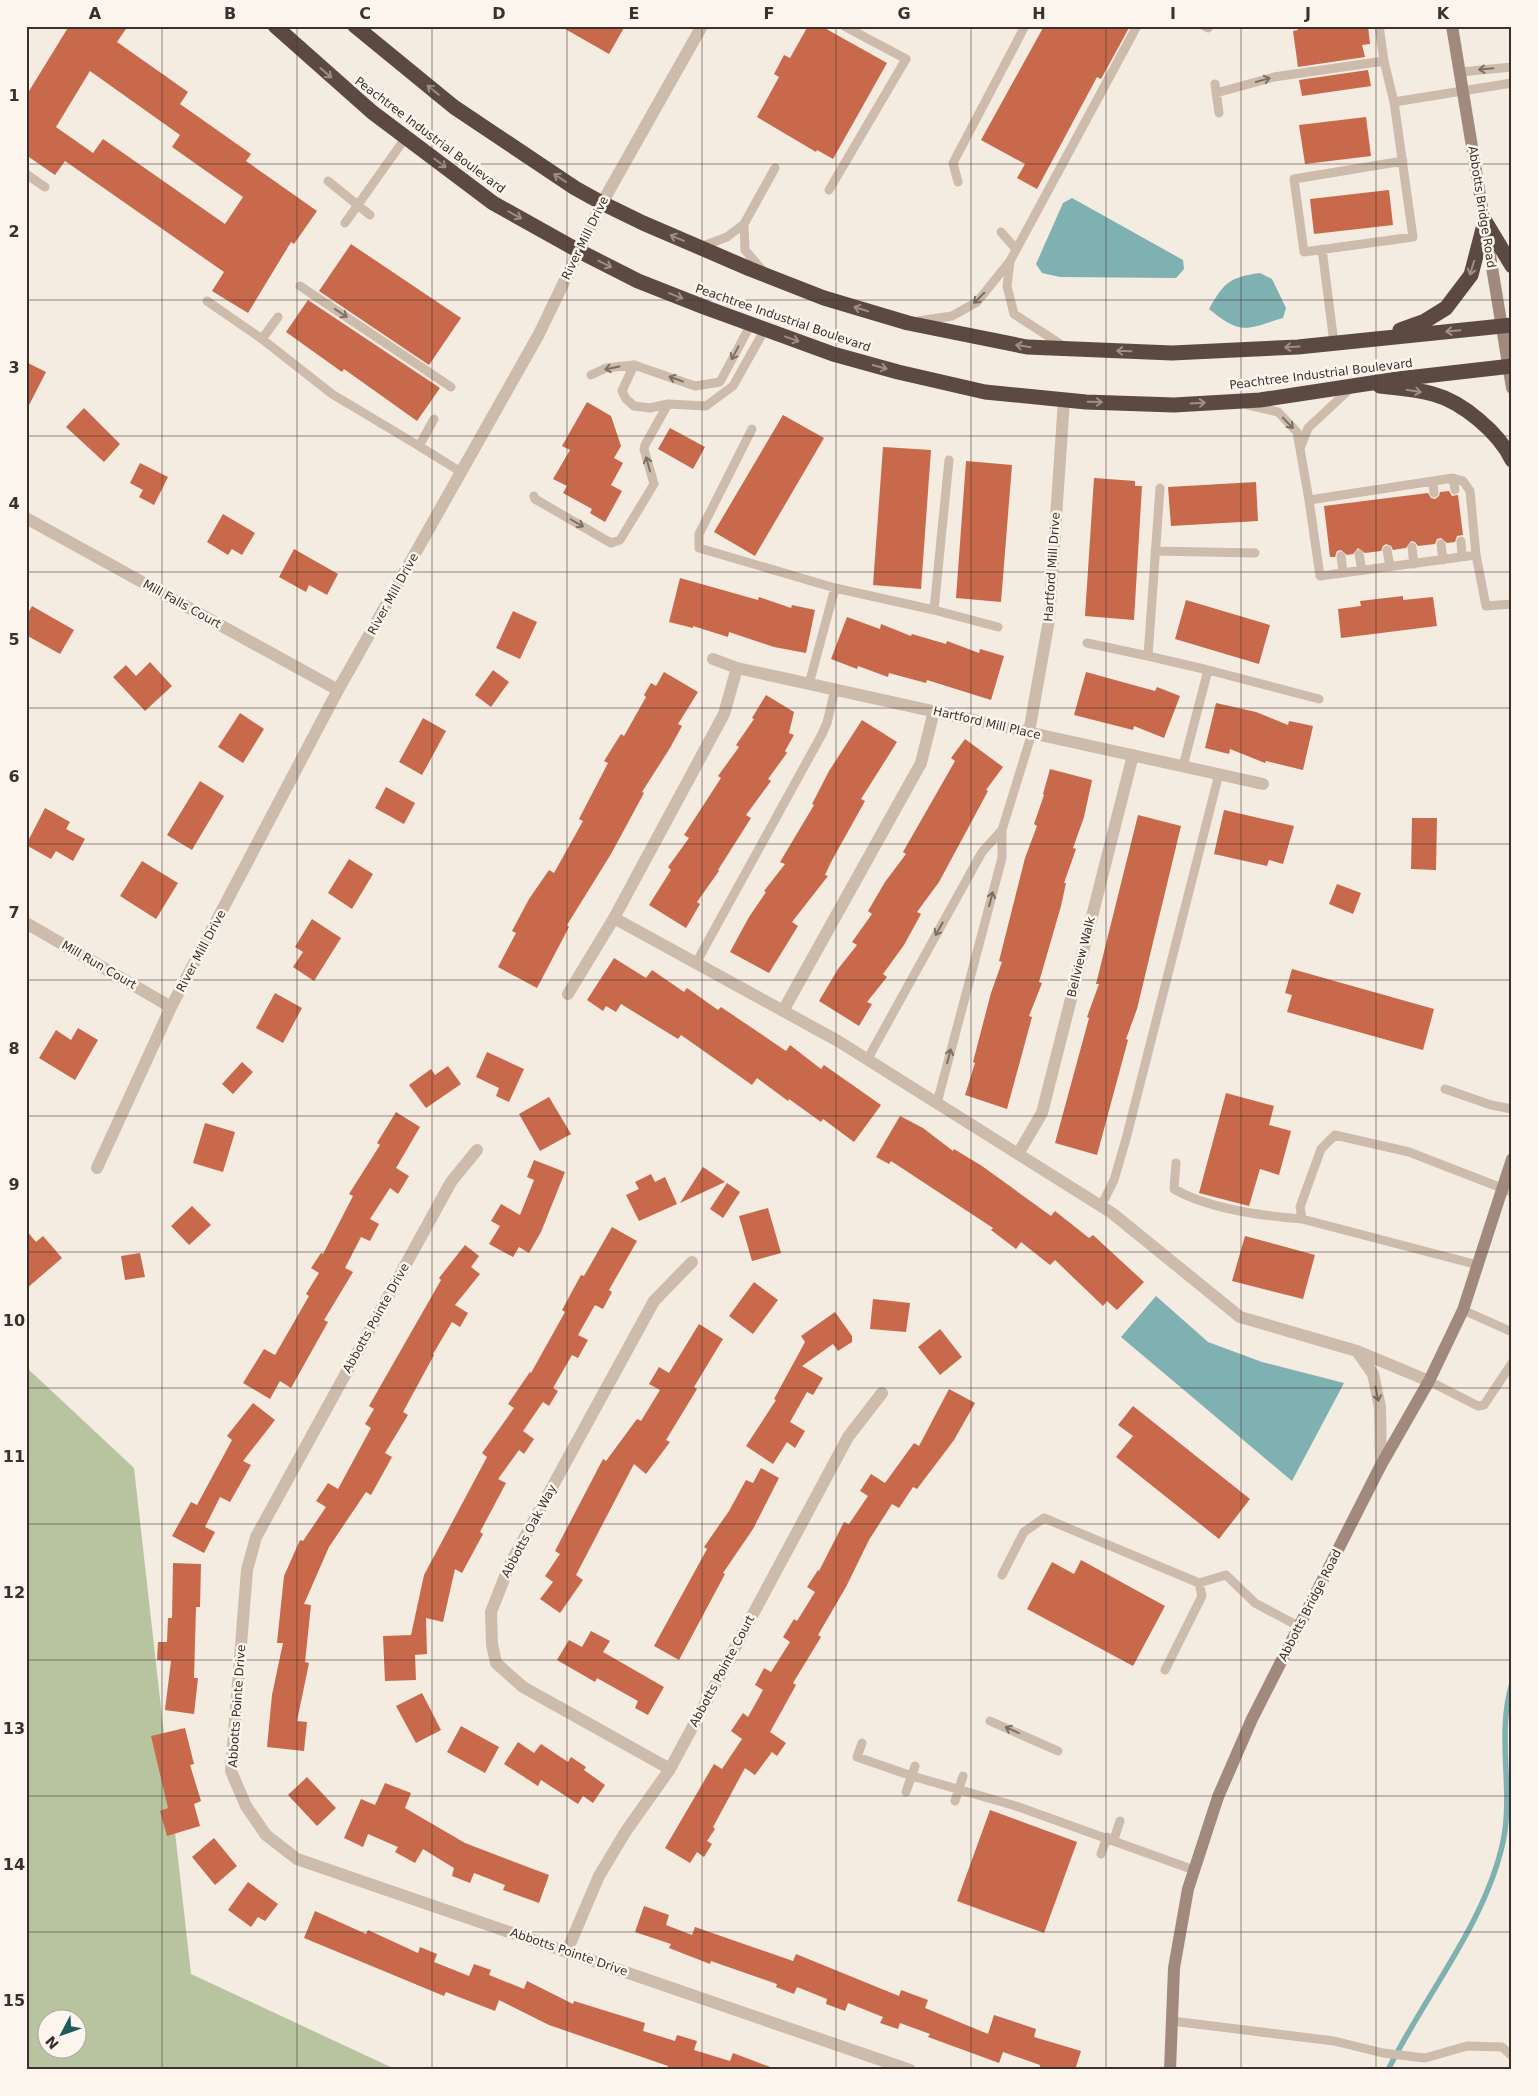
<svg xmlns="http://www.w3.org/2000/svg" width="1538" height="2096" viewBox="0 0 1538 2096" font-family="'DejaVu Sans',sans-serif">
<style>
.green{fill:#b8c4a0;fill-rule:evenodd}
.water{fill:#7fb0b2}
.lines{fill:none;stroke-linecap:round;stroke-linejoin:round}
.stream{stroke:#7fb0b2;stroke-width:5.5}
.building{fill:#c8694b;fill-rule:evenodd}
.lane{stroke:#cdbbac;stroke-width:9}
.street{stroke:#cdbbac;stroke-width:12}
.secondary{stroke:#a18a7d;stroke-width:12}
.highway{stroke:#5c4a42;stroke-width:15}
.oneway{stroke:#7d6f65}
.oneway2{stroke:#9c8e87}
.grid{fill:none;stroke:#3b302b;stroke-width:1;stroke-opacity:0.55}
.labels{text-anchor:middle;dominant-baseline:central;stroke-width:5;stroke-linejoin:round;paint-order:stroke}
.street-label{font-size:12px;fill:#3b302b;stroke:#fbf5ee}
.neatline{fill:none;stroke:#3b302b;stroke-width:2}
.grid-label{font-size:16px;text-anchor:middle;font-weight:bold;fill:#3b302b}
</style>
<rect width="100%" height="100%" fill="#f4ebe1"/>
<path class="green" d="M26,1367L134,1468L191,1974L397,2070H26ZM48,2018H78V2048H48Z"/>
<path class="water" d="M1072,198L1183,260L1184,269L1176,278L1060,277L1042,273L1036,264L1063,203Z
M1260,273L1272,279L1286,308L1283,318C1246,329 1242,336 1209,309C1224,283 1229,277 1260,273Z
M1156,1296L1208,1342L1262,1362L1344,1383L1292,1481L1121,1337Z"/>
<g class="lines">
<path class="stream" d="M1388,2070C1425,1995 1485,1924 1503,1842C1514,1790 1496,1736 1512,1683"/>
</g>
<path class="building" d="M69,26H128L117,42L188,92L180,104L251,154L246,161L317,211L294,244L291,242L248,313L212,291L224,272L65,161L55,175L26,155V96ZM90,71L180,135L172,147L243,197L225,224L103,139L93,153L56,127Z
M560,26H625L609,54Z
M808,26H821L887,63L833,159L817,150L816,152L757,117L779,77L774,74L784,55L790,58Z
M1044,26H1130L1101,79L1097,77L1037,189L1017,178L1025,164L981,140Z
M1297,26H1368L1370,44L1362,45L1365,57L1298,67L1293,31L1298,30Z
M1368,70L1371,86L1302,96L1299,80Z
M1366,117L1371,156L1305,164L1299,125Z
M1389,190L1393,225L1314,234L1310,199Z
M351,244L461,318L429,365L319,291Z
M308,300L440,388L417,421L344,369L342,372L286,332Z
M26,362L46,372L26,411Z
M587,402L611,416L621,446L614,458L623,463L611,485L622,491L605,522L590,513L592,509L563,493L567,486L553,479L570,450L562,446Z
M84,408L120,444L104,462L66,427Z
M783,415L824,438L755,556L714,532Z
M670,428L705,447L693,469L658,449Z
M883,447L931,450L921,589L873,585Z
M966,461L1012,465L1001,602L956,598Z
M140,463L168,477L154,505L139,497L143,490L130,483Z
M1094,478L1135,481V486H1142L1134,620L1085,616Z
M1256,482L1258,521L1171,526L1168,487Z
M1449,491L1452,496L1458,495L1463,535L1457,536L1455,542L1447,543L1441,538L1437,539L1435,544L1418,546L1415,542L1411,541L1406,548L1393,550L1391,546L1386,544L1383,546L1381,551L1365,553L1358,548L1353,554L1347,555L1341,550L1337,551L1335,557H1330L1324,506L1428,493L1431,498L1435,499L1439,496L1440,492Z
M223,514L255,533L242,555L232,549L228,555L207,542Z
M294,549L338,574L327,595L309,585L306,592L279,577Z
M680,578L758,600L759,597L791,608L792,605L815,610L806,653L774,647L729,632L728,637L693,626V628L669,622Z
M1403,596V600L1433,597L1437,626L1341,638L1338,609L1361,606L1360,601Z
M1186,600L1270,625L1259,664L1175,639Z
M32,606L74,630L60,654L26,635V617Z
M513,611L537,622L520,659L496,648Z
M847,617L880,629L881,624L911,636L912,634L946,644L947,641L979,653L980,649L1004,656L991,700L927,680L926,683L889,673L888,677L858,666L857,669L831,659Z
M150,662L172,686L145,711L113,677L126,665L136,676Z
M493,670L509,682L491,707L475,695Z
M664,672L698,692L678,724L682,726L670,748L642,792L644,793L611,854L567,925L569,927L537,988L498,967L516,933L512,931L529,899L549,870L554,873L583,821L579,819L608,763L604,761L621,734L624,736L646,697L644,695L651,683L656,686Z
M1086,672L1155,691L1157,687L1180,696L1164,738L1134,726L1133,730L1074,715Z
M766,695L794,712L789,733L794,735L785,751L787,753L768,779L771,781L746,815L751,818L718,870L719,871L697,902L700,904L686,928L649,905L671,870L668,867L689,838L684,835L721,778L718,776L739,747L736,745L754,719L752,718Z
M1216,703L1256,712L1288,725L1289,721L1313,726L1303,770L1266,761L1265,763L1230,749L1229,754L1205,748Z
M240,713L264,729L243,763L218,747Z
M423,718L446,731L422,775L399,762Z
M862,720L897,742L861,799L865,801L831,862L825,875L828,876L792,922L798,926L769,973L730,952L749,917L766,892L764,891L785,864L780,862L814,805L812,804L829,771Z
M965,739L1003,767L986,790L988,791L939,882L917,912L921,914L904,945L883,974L887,977L867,1002L872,1004L859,1026L819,1001L838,969L857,945L852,942L872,914L868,911L885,882L906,854L903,852L955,761L951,758Z
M1050,769L1092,780L1084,817L1073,848L1076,849L1064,883H1066L1061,906L1039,982L1042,983L1029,1016L1032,1017L1007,1109L965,1095L975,1063L973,1062L991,993L1002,962L999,961L1025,858L1037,826L1034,824L1044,795L1043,794Z
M200,781L224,796L192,850L167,835Z
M386,787L415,803L404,824L375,808Z
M45,808L70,822L66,829L85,839L73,861L56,851L51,859L26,845Z
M1224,810L1294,826L1283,864L1269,860L1267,866L1214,854Z
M1138,815L1181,826L1137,1009L1126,1039L1128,1040L1097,1155L1055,1143L1089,1018L1087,1017L1099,984H1096Z
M1412,818H1437L1436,870L1411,869Z
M349,859L373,874L352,909L328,893Z
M142,861L178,883L156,919L120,896Z
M1337,884L1361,893L1353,914L1329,904Z
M312,919L341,938L314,981L293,967L303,952L295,947Z
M614,958L646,978L652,970L684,992L687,988L718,1010L721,1007L786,1051L790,1045L821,1069L824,1065L881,1105L854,1142L823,1119L821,1122L789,1099L788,1101L757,1078L752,1085L681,1035L678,1039L621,1004L616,1012L606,1006L603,1011L587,1000Z
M1292,969L1434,1009L1423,1050L1287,1012L1292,995L1285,993Z
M275,993L302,1008L283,1043L256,1028Z
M78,1028L98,1040L75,1080L39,1058L56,1030L71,1040Z
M487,1052L524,1069L509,1102L496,1096L499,1088L476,1077Z
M242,1062L253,1072L233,1094L222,1084Z
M448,1066L461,1084L426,1108L409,1085L431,1069L435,1075Z
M1226,1093L1274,1106L1269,1125L1291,1131L1279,1175L1260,1169L1249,1206L1199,1193Z
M549,1097L571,1134L540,1151L519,1114Z
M396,1112L420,1127L396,1168L409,1176L398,1194L390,1188L370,1219L379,1224L370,1241L361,1237L345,1268L353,1272L324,1320L328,1322L291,1388L280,1381L270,1399L243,1383L264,1349L275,1355L309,1296L306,1294L319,1273L311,1268L321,1253L323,1254L353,1196L349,1194L380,1145L377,1143Z
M900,1116L923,1128L953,1151L954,1149L982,1166L1051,1216L1055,1211L1089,1238L1093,1235L1144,1282L1117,1310L1107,1301L1103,1306L1055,1260L1050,1265L1021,1242L1016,1249L991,1230L993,1228L891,1161L889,1164L876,1157Z
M205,1123L235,1132L223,1172L193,1163Z
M534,1160L565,1172L541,1232L529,1253L519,1247L513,1257L489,1244L500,1226L491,1221L501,1204L520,1215L534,1180L527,1177Z
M703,1167L725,1182L680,1203Z
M651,1174L655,1182L665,1177L677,1204L639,1221L626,1195L639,1189L635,1182Z
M727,1183L740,1192L723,1218L710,1209Z
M192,1206L211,1225L189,1245L171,1226Z
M768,1208L781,1253L752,1261L739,1216Z
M612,1227L637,1241L609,1290L612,1292L603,1309L595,1305L578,1335L588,1340L578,1358L572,1355L553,1388L558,1391L549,1406L543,1402L523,1431L534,1439L524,1454L519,1450L498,1479L506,1483L480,1532L483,1534L462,1573L455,1569L443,1622L426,1618L427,1654L415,1655L416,1680L385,1681L383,1636L411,1635L424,1575L487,1457L482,1453L514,1408L508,1404L530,1372L531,1373L565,1312L562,1310L581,1275L584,1276Z
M26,1230L36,1242L43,1236L62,1258L26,1289Z
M1245,1236L1315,1255L1303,1299L1232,1281Z
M465,1245L479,1256L471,1267L480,1274L455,1305L468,1313L460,1327L452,1322L433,1354L434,1355L403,1412L408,1415L385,1453L392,1457L371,1495L366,1492L329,1547L304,1604L311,1605L305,1662L309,1663L297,1721L307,1722L304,1751L267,1747L272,1695L283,1643H277L284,1576L300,1540L303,1541L326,1507L316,1501L328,1483L338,1489L371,1428L365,1424L374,1409L369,1406L441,1280L439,1278Z
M140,1253L145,1277L125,1280L121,1256Z
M754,1282L778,1300L753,1334L729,1316Z
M873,1299L910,1303L906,1332L870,1329Z
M835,1312L852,1336V1342L838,1351L833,1344L802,1366L823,1378L813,1395L807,1392L790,1422L805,1431L795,1448L787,1442L773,1464L746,1446L776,1400L774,1399L805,1342L801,1336Z
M699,1324L723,1339L694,1387L697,1389L666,1440L670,1442L646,1474L634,1464L576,1575L583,1580L560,1613L540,1599L553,1582L545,1576L560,1554L555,1551L603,1459L606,1461L637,1419L641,1421L660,1390L649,1384L659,1367L669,1373Z
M940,1329L962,1357L940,1375L918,1347Z
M949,1389L975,1403L954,1440L917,1489L913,1487L899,1508L892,1504L869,1540L846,1587L818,1635L821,1637L793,1683L796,1685L770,1732L786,1743L777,1756L772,1752L755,1775L745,1768L713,1827L715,1829L707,1841L712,1844L704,1857L697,1852L690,1863L665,1848L714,1764L722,1769L742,1739L731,1731L743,1713L748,1717L763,1690L755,1685L764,1668L771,1672L790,1642L783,1637L794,1619L797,1621L815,1592L807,1587L818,1570L819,1571L844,1522L849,1524L868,1496L860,1491L871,1474L885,1483L914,1443L919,1446Z
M253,1403L275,1420L243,1461L251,1465L230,1502L220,1497L205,1527L215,1532L204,1553L172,1536L191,1502L197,1505L232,1440L227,1436Z
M1133,1406L1250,1499L1219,1539L1116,1457L1133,1436L1118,1425Z
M761,1468L779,1478L753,1529L723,1573L725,1574L679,1660L654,1646L707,1549L704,1547L729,1511L746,1480L753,1483Z
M1081,1560L1165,1606L1133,1666L1027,1609L1052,1562L1074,1574Z
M173,1563L201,1564L200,1607H196L194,1678H198L194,1714L165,1710L171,1661L157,1660L158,1642H167L168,1618H172Z
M591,1631L610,1641L603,1652L664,1687L648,1715L635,1708L638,1701L597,1678L595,1682L557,1660L569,1640L582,1647Z
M422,1693L441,1730L416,1743L396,1706Z
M461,1726L499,1747L485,1773L447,1752Z
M185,1728L194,1764L190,1765L201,1801L194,1804L200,1826L167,1836L160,1811L168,1808L151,1736Z
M518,1742L534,1753L541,1744L568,1762L571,1757L586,1767L584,1770L605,1785L593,1803L583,1796L578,1804L541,1780L538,1786L504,1764Z
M307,1777L336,1808L317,1826L288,1795Z
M385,1783L411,1793L405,1808L465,1843L549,1875L539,1903L503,1890L505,1885L474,1873L470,1883L452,1876L454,1868L423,1849L415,1863L395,1852L398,1847L368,1834L363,1847L344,1838L361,1799L375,1805Z
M990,1810L1077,1842L1044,1933L957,1901Z
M214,1838L237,1866L215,1885L192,1857Z
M248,1882L278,1904L265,1921L258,1917L251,1927L228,1910Z
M644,1906L669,1915L666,1925L692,1935L695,1927L793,1961L796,1954L899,1996L901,1990L928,2000L925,2008L988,2034L994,2015L1036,2029L1034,2037L1081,2051L1075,2070H1039L1040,2065L1003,2052L999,2063L928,2037L930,2034L900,2023L898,2029L880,2023L883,2017L848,2003L845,2011L826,2004L827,1999L797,1987L794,1994L776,1987L777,1984L711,1961L710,1964L669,1948L671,1944L635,1932Z
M315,1911L366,1934L368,1930L418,1953L420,1947L437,1954L434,1962L469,1976L474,1964L491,1970L489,1975L524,1989L527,1981L573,2004L574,2001L645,2023L643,2031L675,2041L677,2035L697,2041L694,2050L730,2061L733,2053L773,2068V2070H667L668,2066L549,2025L499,2000L495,2011L446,1992L444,1996L304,1938Z"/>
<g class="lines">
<path class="lane" d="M1204,26L1208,28
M1384,61L1394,102L1512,83
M1460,72L1512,67
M1215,84L1219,113
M1216,93L1274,77L1384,61L1379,26
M1394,102L1413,237L1304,252L1294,179L1403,161
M26,174L45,187
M328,181L370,215
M958,182L953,163L1025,26
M829,190L906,59L844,26
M345,223L406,137
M744,224L745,250L763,271
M1001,232L1016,249
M700,247L727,237L744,224L775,168
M1322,249L1334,343
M1010,261L1007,286L1014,314L1065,347
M300,286L451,387
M207,301L262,339L332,394L419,446L434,419
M918,321L952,316L977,302L1010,261L1137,26
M262,339L278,317
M634,365L622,391L626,399L634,406L650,408L668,404L706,406L733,386L765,329
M591,375L606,368L634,365L695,386L720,382L751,324
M1248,405L1278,412L1297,432L1309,500
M752,429L699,534V548L835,588
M419,446L461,472
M1301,446L1308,428L1352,387
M1453,478L1455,490
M1433,481L1434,493
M1160,488L1148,656L1208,670L1183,766
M534,496L535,499L611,543L620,540L654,484L644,449L645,445L668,404
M1461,541L1462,557
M1441,544L1443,560
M1412,547L1414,564
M1387,550L1390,567
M1155,551L1255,553
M1359,554L1362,570
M1476,555L1320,576L1309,500L1453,478L1463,481L1470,491L1476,555L1486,606L1512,604
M1341,556L1343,572
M934,610L949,460
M1087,643L1148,656
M1208,670L1319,699
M809,684L835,588L934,610L998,627
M696,963L821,736L827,723L835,689
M867,1060L982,852L1002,830
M1445,1089L1491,1105L1512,1109
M937,1103L1002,858V830L1032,733
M1176,1163L1174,1189C1209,1209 1262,1216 1302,1219
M1101,1206L1114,1180L1126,1139L1219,774
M1478,1265L1302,1219L1300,1207L1321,1149L1335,1135L1409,1152L1512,1192
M1463,1310L1512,1332
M1429,1381L1478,1406L1484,1405L1512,1363
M1002,1575L1024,1532L1044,1518L1199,1583L1202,1596L1165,1670
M1199,1583L1226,1575L1255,1603L1300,1627
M990,1721L1058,1751
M862,1743L857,1757L912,1776L1016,1806L1194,1870
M906,1792L915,1766
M955,1801L963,1776
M1114,1839L1120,1821
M1101,1854L1107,1837
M1172,2021L1334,2041L1383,2053L1425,2058L1467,2046L1502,2047L1512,2056"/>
<path class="street" d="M26,518L338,690
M713,659L737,668L1263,784
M1029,732L1049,620L1064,400
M614,918L838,1041L1112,1213L1240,1317L1357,1351L1429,1381
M26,923L171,1007
M568,994L614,918L724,714L737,668
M783,1011L921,763L934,711
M477,1150L451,1182L256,1537L247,1570L231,1771L246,1806L266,1835L297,1859L910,2070
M1018,1154L1042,1113L1133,755
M97,1168L171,1007L338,690L539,334L602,203L702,26
M1357,1351L1373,1374L1380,1407L1381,1465
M670,1769L523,1687L496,1663L492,1644L491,1612L510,1564L654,1301L692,1262
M567,1951L599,1876L626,1831L670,1769L848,1437L882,1393"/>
<path class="secondary" d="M1452,26L1512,388
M1170,2070L1174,1968L1188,1889L1218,1797L1252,1719L1381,1465L1429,1381L1463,1310L1512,1159"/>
<path class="highway" d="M275,26L372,112L493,203L579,251L638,281L704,307L833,354L898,372L985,392L1086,402L1174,405L1260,400L1398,379L1512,366
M355,26L454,107L575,188L602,203L643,223L750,269L824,298L908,323L1027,347L1172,353L1298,347L1512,325
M1485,221L1512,266
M1400,330L1425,321L1446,308L1471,275L1485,221
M1380,386C1397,388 1416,389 1433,394C1463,402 1499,433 1512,460"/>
</g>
<defs><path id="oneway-shaft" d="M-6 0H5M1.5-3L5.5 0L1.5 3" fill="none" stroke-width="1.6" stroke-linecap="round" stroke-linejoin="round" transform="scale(1.25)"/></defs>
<g class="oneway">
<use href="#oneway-shaft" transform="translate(1486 69) rotate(175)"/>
<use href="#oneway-shaft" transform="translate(1263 80) rotate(-15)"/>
<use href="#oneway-shaft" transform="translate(979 298) rotate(135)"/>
<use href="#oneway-shaft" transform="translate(341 313) rotate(34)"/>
<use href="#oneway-shaft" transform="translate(735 353) rotate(118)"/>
<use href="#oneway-shaft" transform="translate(612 368) rotate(169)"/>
<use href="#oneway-shaft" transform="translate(676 379) rotate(-161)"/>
<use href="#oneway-shaft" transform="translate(1288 423) rotate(46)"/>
<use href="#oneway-shaft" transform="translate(648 464) rotate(-106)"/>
<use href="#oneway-shaft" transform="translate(577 523) rotate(30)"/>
<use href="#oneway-shaft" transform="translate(991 899) rotate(-75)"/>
<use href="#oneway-shaft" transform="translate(939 929) rotate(119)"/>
<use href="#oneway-shaft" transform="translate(949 1056) rotate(-75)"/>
<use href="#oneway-shaft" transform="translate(1377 1394) rotate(78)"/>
<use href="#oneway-shaft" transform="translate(1012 1730) rotate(-156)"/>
</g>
<g class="oneway2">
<use href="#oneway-shaft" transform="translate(326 73) rotate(41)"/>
<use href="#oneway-shaft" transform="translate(433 90) rotate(-141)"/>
<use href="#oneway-shaft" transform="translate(440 163) rotate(37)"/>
<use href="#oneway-shaft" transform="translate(560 178) rotate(-146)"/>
<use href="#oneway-shaft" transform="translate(515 215) rotate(29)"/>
<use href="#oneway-shaft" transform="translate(677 238) rotate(-157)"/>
<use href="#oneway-shaft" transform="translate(605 264) rotate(27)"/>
<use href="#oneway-shaft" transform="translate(1472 268) rotate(107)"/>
<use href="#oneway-shaft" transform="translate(676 296) rotate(22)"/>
<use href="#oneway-shaft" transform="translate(861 309) rotate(-163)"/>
<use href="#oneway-shaft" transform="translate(1453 331) rotate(175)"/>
<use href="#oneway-shaft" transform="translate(792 339) rotate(20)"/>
<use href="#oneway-shaft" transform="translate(1023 346) rotate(-171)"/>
<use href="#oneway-shaft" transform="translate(1292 347) rotate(177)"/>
<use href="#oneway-shaft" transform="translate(1124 351) rotate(-178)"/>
<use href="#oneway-shaft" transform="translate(880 367) rotate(16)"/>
<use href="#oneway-shaft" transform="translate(1414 391) rotate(9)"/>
<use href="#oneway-shaft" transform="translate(1095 402) rotate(1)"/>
<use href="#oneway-shaft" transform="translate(1198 403) rotate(-3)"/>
</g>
<path class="grid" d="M162,26V2070M297,26V2070M432,26V2070M567,26V2070M702,26V2070M836,26V2070M971,26V2070M1106,26V2070M1241,26V2070M1376,26V2070M26,164H1512M26,300H1512M26,436H1512M26,572H1512M26,708H1512M26,844H1512M26,980H1512M26,1116H1512M26,1252H1512M26,1388H1512M26,1524H1512M26,1660H1512M26,1796H1512M26,1932H1512"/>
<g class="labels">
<g class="street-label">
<text transform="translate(430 135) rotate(37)">Peachtree Industrial Boulevard</text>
<text transform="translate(1482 207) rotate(81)">Abbotts Bridge Road</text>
<text transform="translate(585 238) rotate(-64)">River Mill Drive</text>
<text transform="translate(783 318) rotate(19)">Peachtree Industrial Boulevard</text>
<text transform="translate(1321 374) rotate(-7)">Peachtree Industrial Boulevard</text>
<text transform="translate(1052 567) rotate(-86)">Hartford Mill Drive</text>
<text transform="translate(393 594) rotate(-61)">River Mill Drive</text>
<text transform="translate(182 604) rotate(29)">Mill Falls Court</text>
<text transform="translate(987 723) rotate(13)">Hartford Mill Place</text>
<text transform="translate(201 951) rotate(-62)">River Mill Drive</text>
<text transform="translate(1081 957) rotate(-76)">Bellview Walk</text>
<text transform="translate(99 965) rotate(30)">Mill Run Court</text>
<text transform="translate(376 1318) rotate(-61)">Abbotts Pointe Drive</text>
<text transform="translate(529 1531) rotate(-62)">Abbotts Oak Way</text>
<text transform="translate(1310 1605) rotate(-63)">Abbotts Bridge Road</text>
<text transform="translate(722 1671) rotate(-62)">Abbotts Pointe Court</text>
<text transform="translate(237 1706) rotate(-86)">Abbotts Pointe Drive</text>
<text transform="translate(569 1952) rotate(19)">Abbotts Pointe Drive</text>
</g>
</g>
<rect width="1538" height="2096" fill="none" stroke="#fbf5ee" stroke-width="55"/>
<g transform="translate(62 2034) rotate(229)"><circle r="24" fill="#fbf5ee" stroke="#aea6a0"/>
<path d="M0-4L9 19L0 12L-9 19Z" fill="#1f5a5e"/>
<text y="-8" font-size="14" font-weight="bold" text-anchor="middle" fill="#3b302b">N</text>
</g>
<rect x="28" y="28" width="1482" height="2040" class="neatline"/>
<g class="grid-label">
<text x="95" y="19">A</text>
<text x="230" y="19">B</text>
<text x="365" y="19">C</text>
<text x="499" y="19">D</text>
<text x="634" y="19">E</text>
<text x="769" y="19">F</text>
<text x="904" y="19">G</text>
<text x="1039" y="19">H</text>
<text x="1173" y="19">I</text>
<text x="1308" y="19">J</text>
<text x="1443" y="19">K</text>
<text x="14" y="101">1</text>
<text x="14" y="237">2</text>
<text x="14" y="373">3</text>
<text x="14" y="509">4</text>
<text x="14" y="645">5</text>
<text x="14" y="782">6</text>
<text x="14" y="918">7</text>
<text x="14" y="1054">8</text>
<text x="14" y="1190">9</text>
<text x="14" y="1326">10</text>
<text x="14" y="1462">11</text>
<text x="14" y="1598">12</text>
<text x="14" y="1734">13</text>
<text x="14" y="1870">14</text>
<text x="14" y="2006">15</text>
</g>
</svg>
